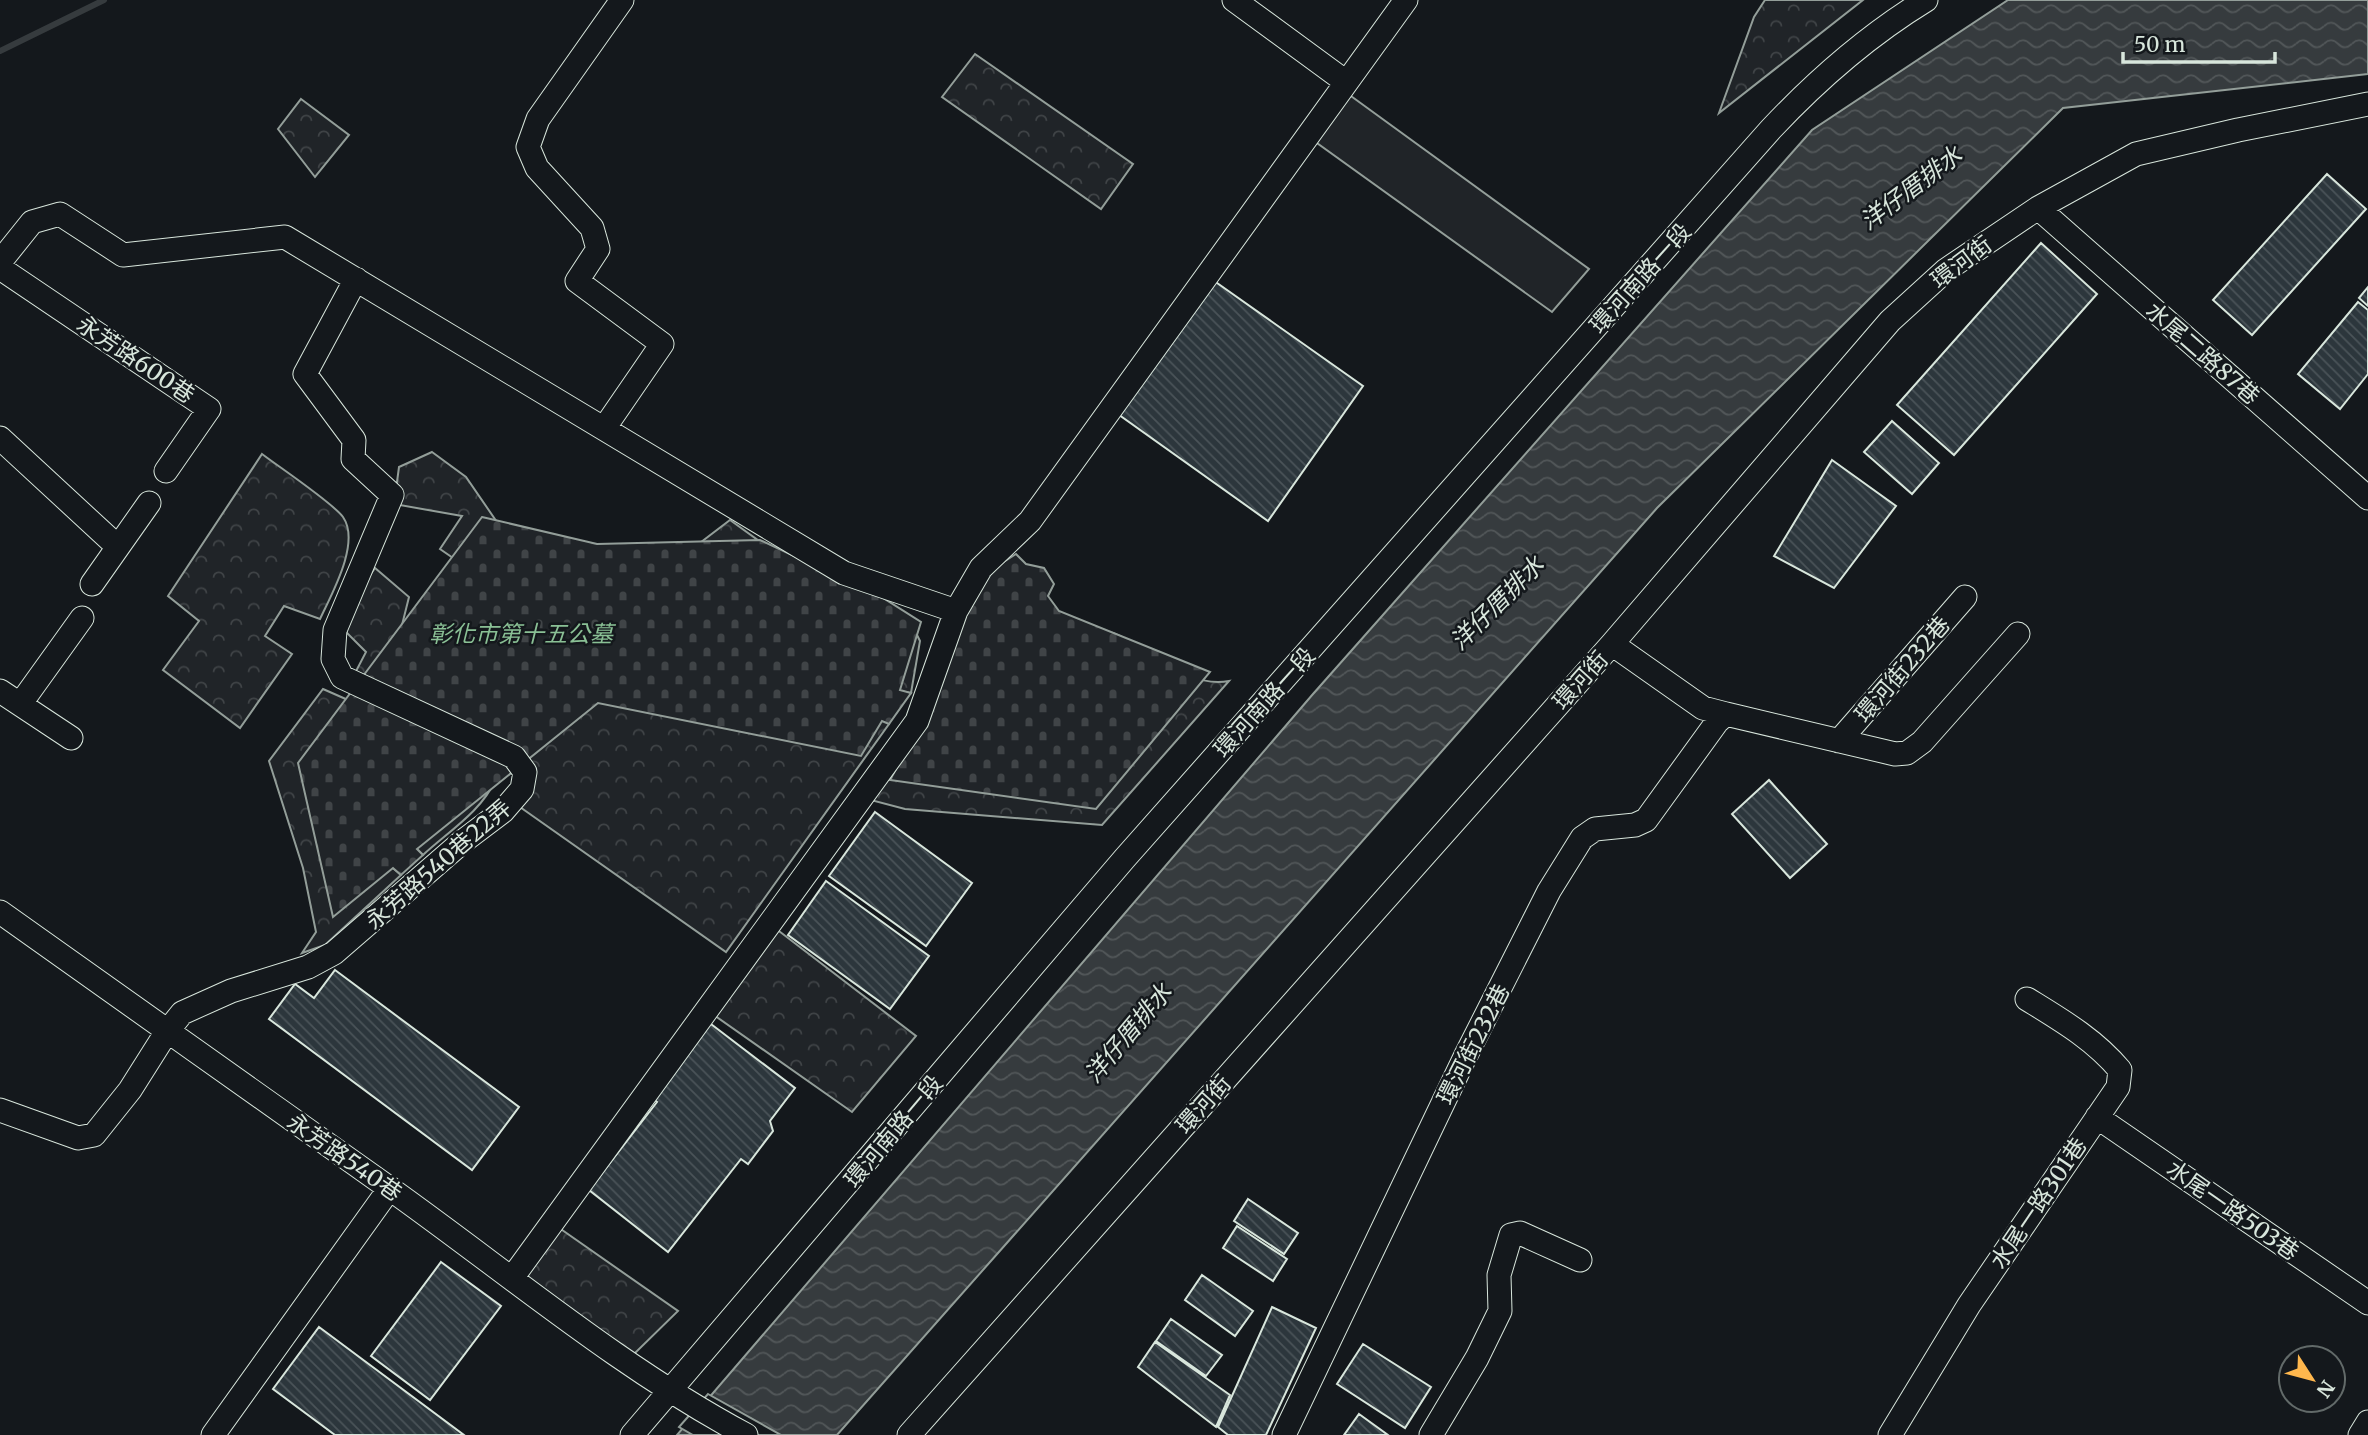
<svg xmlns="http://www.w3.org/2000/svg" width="2368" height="1435" viewBox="0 0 2368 1435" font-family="Merriweather,'Noto Sans TC',serif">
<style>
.green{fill:#202428;stroke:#939e99;stroke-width:2}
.forest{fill:url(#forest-crowns);stroke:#939e99;stroke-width:2}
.cemetery{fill:url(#cemetery-stones);stroke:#939e99;stroke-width:2}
.water{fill:url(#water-waves);stroke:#939e99;stroke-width:2}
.pier{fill:#14181c;stroke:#939e99;stroke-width:2}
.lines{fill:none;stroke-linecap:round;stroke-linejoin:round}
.stream{stroke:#363b3e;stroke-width:6}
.building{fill:url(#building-back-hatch);stroke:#d8e6dc;stroke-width:2}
.minor-casing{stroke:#d8e6dc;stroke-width:25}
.minor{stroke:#14181c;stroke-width:23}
.labels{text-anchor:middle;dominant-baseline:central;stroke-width:5;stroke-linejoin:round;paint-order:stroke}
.street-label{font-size:23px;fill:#d8e6dc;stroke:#14181c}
.park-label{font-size:23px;font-style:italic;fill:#8ac095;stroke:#14181c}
.water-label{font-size:24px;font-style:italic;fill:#d8e6dc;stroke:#14181c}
</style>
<defs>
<pattern id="forest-crowns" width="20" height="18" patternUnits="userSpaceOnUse" patternTransform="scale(1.75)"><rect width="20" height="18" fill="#202428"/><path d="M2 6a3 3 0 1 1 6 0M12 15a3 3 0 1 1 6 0" fill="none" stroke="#404447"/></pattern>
<pattern id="cemetery-stones" width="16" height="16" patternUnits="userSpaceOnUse" patternTransform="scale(1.75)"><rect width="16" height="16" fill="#202428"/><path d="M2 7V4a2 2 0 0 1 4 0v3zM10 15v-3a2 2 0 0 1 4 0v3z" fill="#404447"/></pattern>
<pattern id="water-waves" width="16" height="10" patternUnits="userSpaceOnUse" patternTransform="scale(1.75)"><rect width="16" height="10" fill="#363b3e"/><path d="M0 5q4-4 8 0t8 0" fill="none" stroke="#525759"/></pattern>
<pattern id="building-back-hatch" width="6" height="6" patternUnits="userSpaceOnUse" patternTransform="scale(1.75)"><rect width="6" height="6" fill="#2c363c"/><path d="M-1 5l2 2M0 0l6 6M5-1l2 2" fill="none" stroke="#4a5358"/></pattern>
</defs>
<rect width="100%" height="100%" fill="#14181c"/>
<path class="green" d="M1344,91L1589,269L1552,312L1310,138Z"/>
<path class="forest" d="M1765,0H1863L1719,113L1754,17Z
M975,54L1133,164L1101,209L942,97Z
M301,99L349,135L315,177L278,129Z
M432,452L466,477L499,525L552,558L688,552L730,520L794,566L909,619L920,641L911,693L861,684L854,703L889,724L726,952L510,800L526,773L374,693L354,675L366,652L342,628L345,611L375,568L409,597L401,629L469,569L440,549L462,516L394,504L399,467Z
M262,454C279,467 333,503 343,517C361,543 331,595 320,619L284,606L265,636L292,654L240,728L163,670L199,621L168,596Z
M1113,633C1151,648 1186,689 1229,681L1102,825L905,809L863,798L906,732L1088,685Z
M323,689L489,762L496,779C481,812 449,831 423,855L407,839L322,807L401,875L325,945L302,953L316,932L303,868L269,761Z
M775,928L916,1036L852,1112L711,1013Z
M555,1225L678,1311L632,1356L520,1276Z"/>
<path class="cemetery" d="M482,517L597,544L760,540L883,598L921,622L900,690L911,693L889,724L882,721L861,756L598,703L417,849L423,855L401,875L393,868L333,917L298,763Z
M1016,554L1026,564L1044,568L1054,584L1048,596L1059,611L1210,672L1096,809L890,780L915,735L971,583Z"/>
<path class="water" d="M2008,0H2368V74L2063,108L1657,508L837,1435H677L1313,694L1812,130Z"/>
<path class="pier" d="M708,1394L781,1435H693L679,1427Z"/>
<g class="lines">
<path class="stream" d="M0,51L104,0"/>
</g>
<path class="building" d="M2327,174L2366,209L2252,335L2213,300Z
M2041,243L2097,294L1954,455L1897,405Z
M1210,278L1363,386L1268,521L1115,412Z
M2368,287V306L2359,298Z
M2358,302L2368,310V374L2340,409L2298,374Z
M1892,421L1939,463L1912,494L1864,452Z
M1832,460L1896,506L1834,588L1774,556Z
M1769,780L1827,844L1790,878L1732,814Z
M875,812L972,883L926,946L829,876Z
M826,881L929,956L890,1009L788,935Z
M335,970L519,1107L472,1170L269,1019L295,984L314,998Z
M707,1021L795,1088L770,1121L773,1131L748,1164L741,1159L668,1252L589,1190L657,1102L649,1096Z
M1248,1199L1298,1233L1284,1254L1234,1221Z
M1237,1226L1287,1259L1273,1281L1223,1248Z
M441,1262L501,1306L430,1400L371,1356Z
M1202,1275L1253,1311L1235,1336L1185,1300Z
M1272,1307L1316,1328L1266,1435H1228L1218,1427Z
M1171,1319L1222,1355L1206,1376L1156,1341Z
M319,1327L464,1435H335L273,1389Z
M1155,1342L1230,1395L1216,1427L1138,1367Z
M1363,1344L1431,1387L1405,1428L1337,1384Z
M1359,1414L1388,1435H1344Z"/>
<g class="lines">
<g class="minor-casing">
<path id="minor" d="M1234,0L1346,82
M2038,208L2368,498
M0,262L32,222L60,214L123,255L285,237L844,573L956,611
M0,268L209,409L166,471
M605,427L662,344L577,281L598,249L592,228L537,168L528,147L538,119L622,0
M0,438L118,547
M92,584L149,503
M1612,644L1703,708L1726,714
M0,691L71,738
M21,703L82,618
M1839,741L1965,597
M0,912C129,1005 260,1095 389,1188C507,1272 619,1367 746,1435
M0,1110L78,1138L94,1135L130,1090L166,1033L182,1013L231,991L308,967L334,953L462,842L503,811L522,789L525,772L514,757L342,677L333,659L335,630L392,495L353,459L354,440L305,374L356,279
M2097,1117L2368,1303
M512,1278L917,721L956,611L981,568L1030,521L1406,0
M213,1435L390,1188
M632,1435L1125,858L1771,129C1818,79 1867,36 1926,0
M909,1435L1612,644L1890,321L1946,270L2038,208L2136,154L2238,130L2368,104
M1284,1435L1466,1055L1549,891L1582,838L1595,829L1635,825L1646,820L1717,722L1726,714L1895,754L1907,753L1922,742L2018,634
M1431,1435L1477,1358L1500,1311L1499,1275L1511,1235L1520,1233L1580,1260
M1890,1435L1969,1305L2118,1087L2120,1070C2094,1039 2061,1020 2027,999
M2360,1435L2368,1422"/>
</g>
<use href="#minor" class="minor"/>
</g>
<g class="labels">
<g class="street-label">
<text transform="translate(1961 262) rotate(-37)">環河街</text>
<text transform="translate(1640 278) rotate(-48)">環河南路一段</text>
<text transform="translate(2203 353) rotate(41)">水尾二路87巷</text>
<text transform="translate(136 359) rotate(34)">永芳路600巷</text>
<text transform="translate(1902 669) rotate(-49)">環河街232巷</text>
<text transform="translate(1580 680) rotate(-48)">環河街</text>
<text transform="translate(1264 702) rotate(-48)">環河南路一段</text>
<text transform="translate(438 864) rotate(-41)">永芳路540巷22弄</text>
<text transform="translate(1473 1044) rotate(-63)">環河街232巷</text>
<text transform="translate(1203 1104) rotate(-48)">環河街</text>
<text transform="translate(893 1131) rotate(-50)">環河南路一段</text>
<text transform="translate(345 1157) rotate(35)">永芳路540巷</text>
<text transform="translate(2038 1203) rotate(-56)">水尾一路301巷</text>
<text transform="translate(2233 1210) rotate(35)">水尾一路503巷</text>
</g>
<g class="park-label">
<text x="521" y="633">彰化市第十五公墓</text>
</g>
<g class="water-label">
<text transform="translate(1911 188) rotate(-37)">洋仔厝排水</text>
<text transform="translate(1497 603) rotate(-45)">洋仔厝排水</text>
<text transform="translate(1128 1033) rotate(-50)">洋仔厝排水</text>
</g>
</g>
<g transform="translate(2312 1379) rotate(126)"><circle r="33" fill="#14181c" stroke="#626a69" stroke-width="2"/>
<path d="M0-5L12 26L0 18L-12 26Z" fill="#ffb74d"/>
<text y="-10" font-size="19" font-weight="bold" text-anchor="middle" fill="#d8e6dc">N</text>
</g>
<path d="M2123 52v10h152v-10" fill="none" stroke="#d8e6dc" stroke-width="3.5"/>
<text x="2134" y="52" font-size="21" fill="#d8e6dc" stroke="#14181c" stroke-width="5" paint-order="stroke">50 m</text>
</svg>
